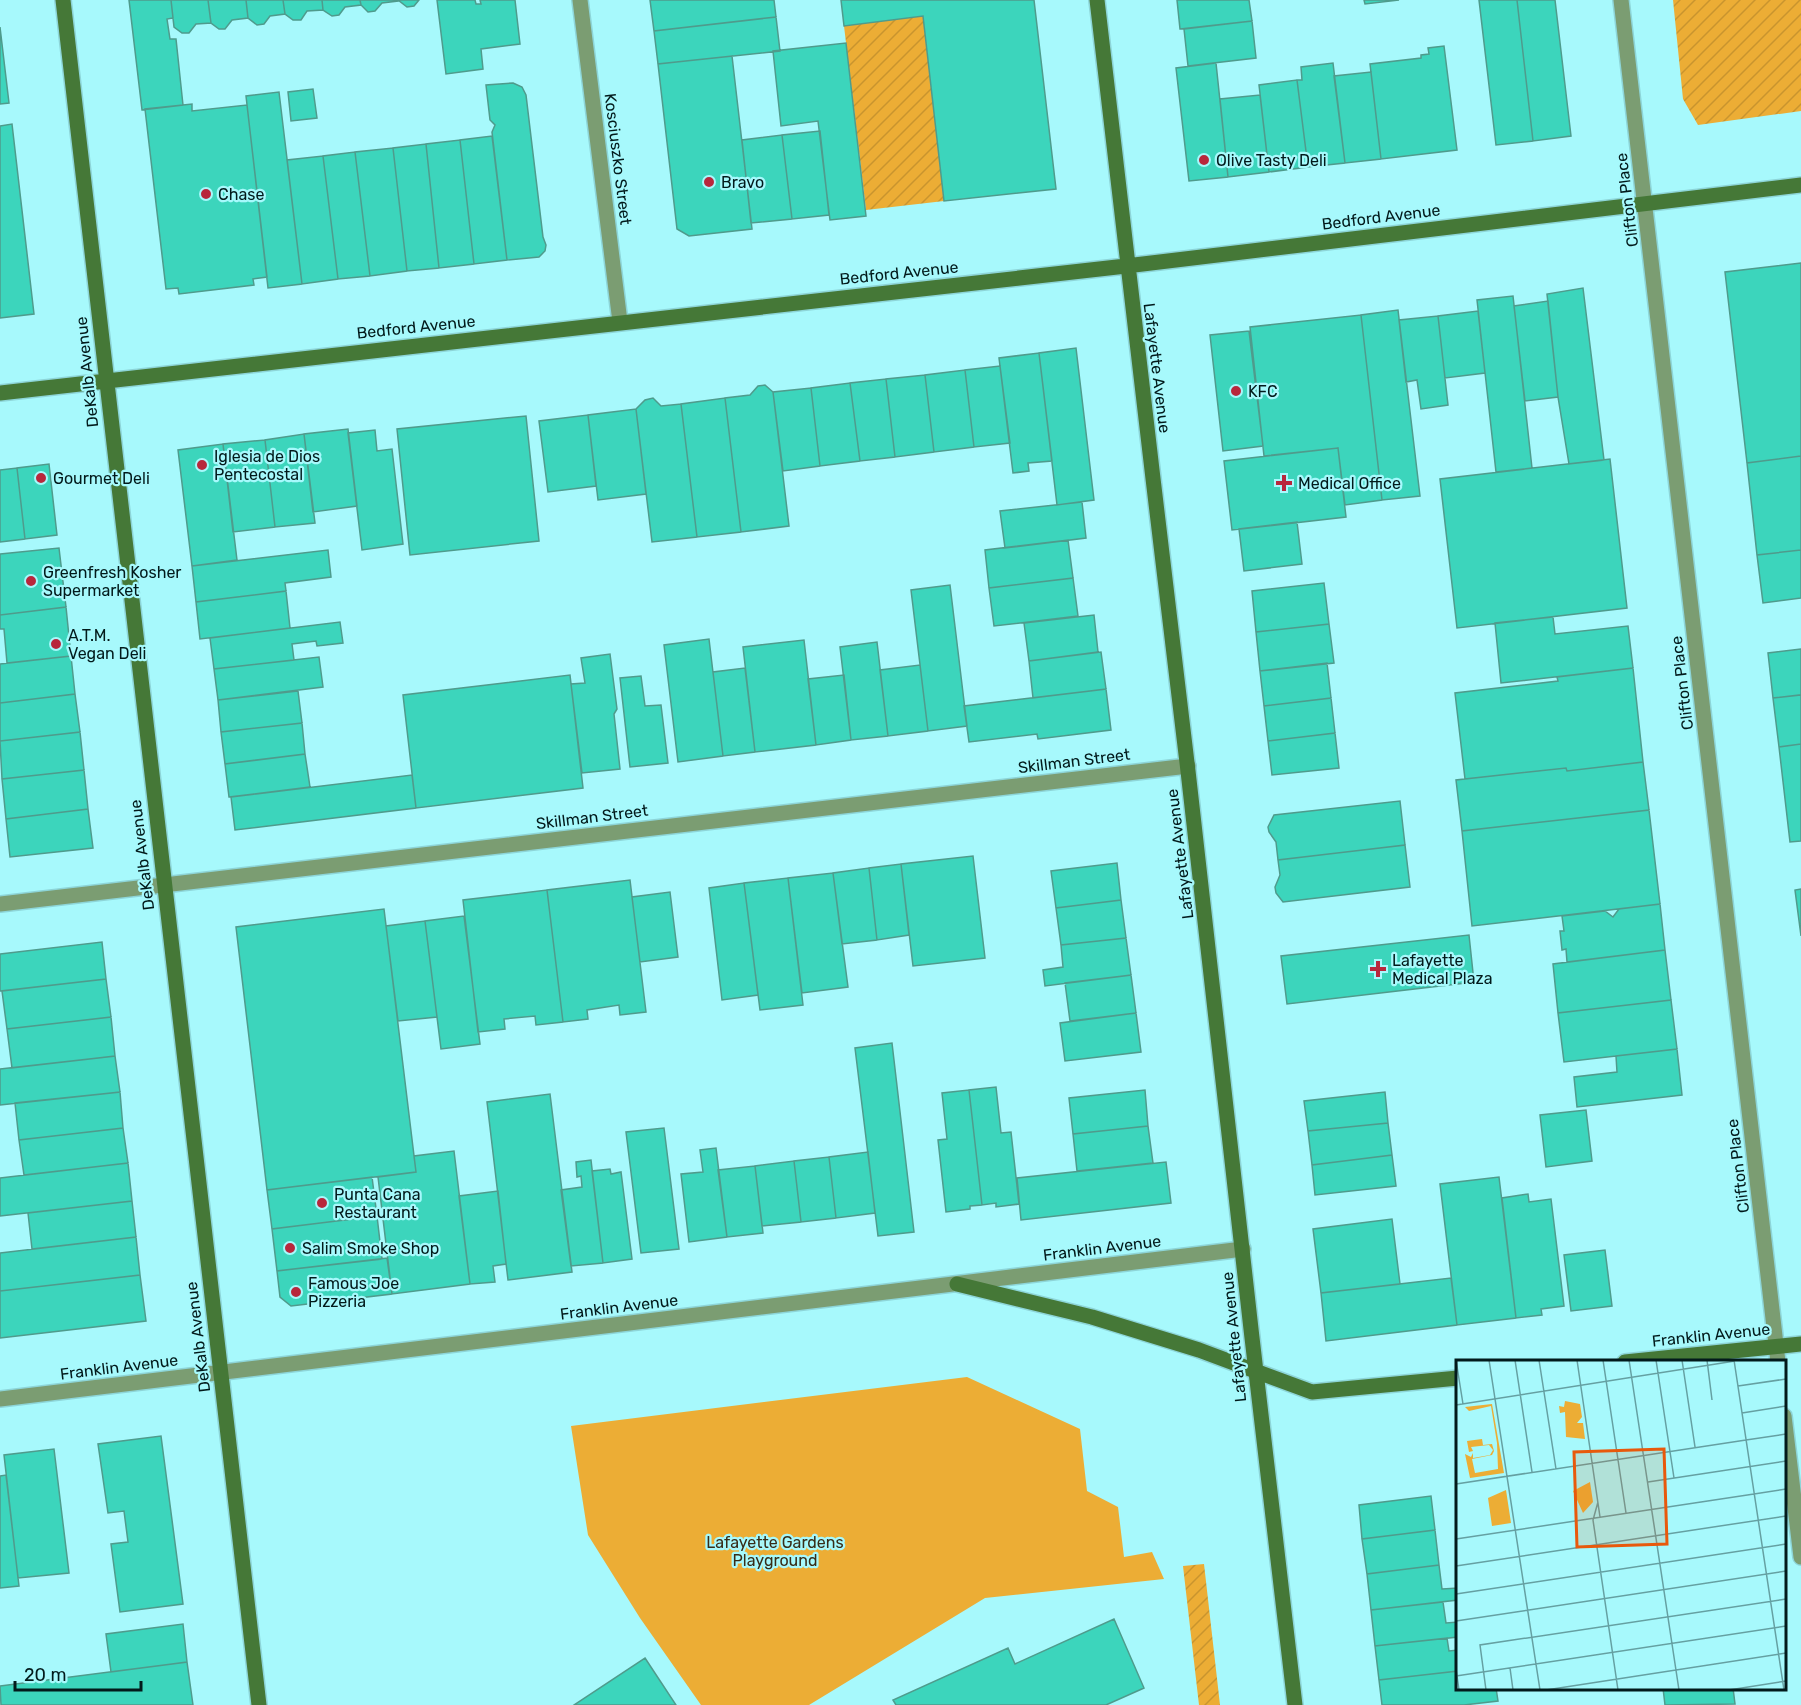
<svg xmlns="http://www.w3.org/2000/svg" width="1801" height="1705" viewBox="0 0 1801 1705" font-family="Rubik,sans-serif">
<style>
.green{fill:#ecad35}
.garden{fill:url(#garden-furrows)}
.building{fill:#3cd5bc;stroke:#4f9b8c;stroke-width:1.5}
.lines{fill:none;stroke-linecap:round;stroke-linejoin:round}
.street-casing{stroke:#8dd5d8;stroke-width:18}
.secondary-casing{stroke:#8dd5d8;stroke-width:18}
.street{stroke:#7b9d72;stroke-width:15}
.secondary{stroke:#457837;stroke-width:15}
.poi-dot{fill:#b8273c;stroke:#a7f9fc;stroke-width:2}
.labels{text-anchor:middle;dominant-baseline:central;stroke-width:4.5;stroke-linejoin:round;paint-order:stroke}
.street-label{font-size:16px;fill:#021a1b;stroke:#a7f9fc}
.poi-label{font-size:16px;fill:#021a1b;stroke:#a7f9fc;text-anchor:start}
.park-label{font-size:16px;fill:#382c17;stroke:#a7f9fc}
.inset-road{fill:none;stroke:#65a0a2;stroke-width:1.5}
.view{fill:#e8590c;fill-opacity:0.15;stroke:#e8590c;stroke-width:3}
.inset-edge{fill:none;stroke:#021a1b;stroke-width:3}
</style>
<defs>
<pattern id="garden-furrows" width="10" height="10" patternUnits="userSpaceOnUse" patternTransform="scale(1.5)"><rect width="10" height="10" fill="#ecad35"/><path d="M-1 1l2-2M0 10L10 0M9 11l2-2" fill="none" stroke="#c9942e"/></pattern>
</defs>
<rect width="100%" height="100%" fill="#a7f9fc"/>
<path class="green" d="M967,1377L1080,1429L1087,1491L1118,1507L1124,1557L1152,1552L1164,1579L985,1598L809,1705H701L640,1618L588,1535L571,1426Z"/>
<path class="garden" d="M1673,0H1801V111L1698,125L1683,99Z
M923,16L944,201L866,210L844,26Z
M1204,1564L1220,1705H1199L1183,1566Z"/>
<path class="building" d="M129,0H171L173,18L167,19L170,39H176L183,105L142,110Z
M171,0H208L211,23L196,24L189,33H182L174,27Z
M208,0H246L248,18L232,20L225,29H219L211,23Z
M246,0H283L285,14L270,16L264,24L257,25L248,18Z
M283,0H322L323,10L307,11L301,20H293L285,14Z
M322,0H360L361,5L345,7L339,15L332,16L323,10Z
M360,0H398V1L382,3L375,11L368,12L361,5Z
M419,0L414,6L407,7L398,0Z
M437,0H475L476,4H481L480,0H515L520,44L481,49L483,69L446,74Z
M650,0H774L776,17L654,31Z
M841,0H1034L1056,189L944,201L923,16L844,26Z
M1177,0H1249L1252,21L1180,29Z
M1364,0H1399L1365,4Z
M1479,0H1517L1533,141L1496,145Z
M1517,0H1555L1571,136L1533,141Z
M776,17L780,51L658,64L654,31Z
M1252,21L1256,58L1188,66L1184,29Z
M0,27L9,103L0,104Z
M846,43L866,216L830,220L818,121L781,126L773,51Z
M1444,46L1457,150L1381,159L1370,64L1421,58V55L1429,54L1428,48Z
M732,56L752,229L689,236L677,229L658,64Z
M1216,63L1228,177L1189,181L1176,68Z
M1333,63L1345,163L1308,167L1297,80H1302L1301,67Z
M1371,72L1381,159L1345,163L1334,76Z
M1297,80L1308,167L1269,172L1259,85Z
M513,83L522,87L526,95L543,237L546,245L545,251L539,257L507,260L492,132L495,125L490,120L486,85Z
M313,89L317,118L291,121L288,92Z
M279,92L302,284L268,288L246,96Z
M1260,95L1269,172L1228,177L1220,99Z
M192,104V111L247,105L267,277L253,279L254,285L179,294L178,288L166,289L145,109Z
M12,124L34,314L0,318V126Z
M820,131L829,215L792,219L782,135Z
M782,135L792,219L751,223L742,140Z
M492,136L507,260L474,264L460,140Z
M460,140L474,264L439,268L426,144Z
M426,144L439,268L407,271L393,148Z
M393,148L407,271L370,276L355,152Z
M355,152L370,276L338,279L323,156Z
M323,156L338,279L302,284L287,160Z
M1801,263V456L1747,463L1725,272Z
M1583,288L1604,460L1569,464L1558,397L1547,294Z
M1513,296L1532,468L1496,472L1477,300Z
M1548,301L1558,397L1525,401L1514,306Z
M1398,310L1420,496L1382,500L1361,315Z
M1478,311L1485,373L1445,378L1438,316Z
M1361,315L1382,500L1345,505L1338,448L1264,456L1250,327Z
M1438,316L1448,405L1421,409L1417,380L1406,382L1399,320Z
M1249,331L1263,446L1223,451L1210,335Z
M1076,348L1094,500L1057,505L1039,353Z
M1039,353L1052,461L1028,463L1029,471L1013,473L999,358Z
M1000,366L1010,443L974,447L965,370Z
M965,370L974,447L934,452L925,375Z
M925,375L934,452L895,457L886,379Z
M886,379L895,457L860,461L850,383Z
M850,383L860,461L820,466L811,388Z
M765,385L773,392L789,526L741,532L725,398L750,395L758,386Z
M811,388L820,466L783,471L773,392Z
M653,398L661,406L681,404L697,537L652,542L636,409L645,400Z
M725,398L741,532L697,537L681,404Z
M636,409L646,494L598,500L588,415Z
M588,415L596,486L548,492L539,421Z
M526,416L539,541L410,555L397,429Z
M348,429L357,506L313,512L304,434Z
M375,430L377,451L392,449L403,544L362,550L348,433Z
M304,434L315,523L275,527L265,440Z
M265,440L275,527L233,532L223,444Z
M223,444L237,560L192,566L178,450Z
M1338,448L1346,517L1232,530L1224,461Z
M1801,456V550L1757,555L1747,463Z
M1610,459L1627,608L1457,628L1440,479Z
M49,464L57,535L25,539L17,468Z
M17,468L25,539L0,542V470Z
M1082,502L1086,538L1005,548L1000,511Z
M1297,522L1302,564L1244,571L1239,529Z
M1068,540L1073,578L989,588L985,550Z
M59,548L66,607L0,615V554Z
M328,550L331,577L285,583L286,591L196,602L192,566Z
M1801,550V598L1763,603L1757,555Z
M1073,578L1078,616L994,626L989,588Z
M1324,583L1329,624L1256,632L1252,591Z
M950,585L967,726L928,731L911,590Z
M286,591L290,628L200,639L196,602Z
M66,607L71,656L7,663L4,629H0V615Z
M1094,615L1098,652L1029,661L1024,623Z
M1553,617L1555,634L1628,626L1633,668L1501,683L1495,623Z
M340,622L343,643L317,646L316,641L292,644L294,660L214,669L210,638Z
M1329,624L1334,663L1260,671L1256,632Z
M709,639L723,756L678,762L664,645Z
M804,640L816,745L755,752L743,647Z
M877,642L888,736L851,740L840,647Z
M1801,649V695L1773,698L1768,653Z
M1101,652L1106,689L1033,698L1029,661Z
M610,654L617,709L614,714L620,769L582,773L571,684L585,683L581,658Z
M71,656L75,694L0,703V664Z
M319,657L323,687L218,700L214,669Z
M1327,663L1331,698L1264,706L1260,671Z
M920,665L928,731L888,736L880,670Z
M745,668L755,752L723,756L713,672Z
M1633,668L1643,762L1567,771L1566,768L1465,779L1455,693L1558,681L1557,677Z
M570,675L583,788L416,808L403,695Z
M844,675L851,740L816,745L808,679Z
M641,676L645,706L661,705L668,763L630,767L620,678Z
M1106,689L1111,730L1038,739L1037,734L969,742L964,706Z
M298,691L302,723L221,732L218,700Z
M75,694L80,732L0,741V703Z
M1799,695H1801V744L1779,747L1773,698Z
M1331,698L1335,733L1268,741L1264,706Z
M302,723L305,754L225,764L221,732Z
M80,732L84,770L2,779L0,741Z
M1335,733L1339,768L1272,775L1268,741Z
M1801,744V841L1790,842L1779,747Z
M305,754L310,787L229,797L225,764Z
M1643,762L1649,810L1462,831L1456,780L1566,768L1567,771Z
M84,770L88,809L6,819L2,779Z
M412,775L416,808L235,830L231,797Z
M1400,801L1405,845L1278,860L1276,842L1269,832L1268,827L1274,815Z
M88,809L93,848L10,857L6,819Z
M1649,810L1660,904L1472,926L1462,831Z
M1405,845L1410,887L1283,902L1276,893L1275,887L1280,875L1278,860Z
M973,856L985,958L913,966L901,864Z
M1117,863L1121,900L1056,908L1051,871Z
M901,864L909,935L877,940L869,868Z
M869,868L877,940L842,944L833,873Z
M833,873L848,987L802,993L788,878Z
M788,878L803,1005L760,1010L744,883Z
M630,880L646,1012L620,1015L619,1005L587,1010L588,1019L563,1022L547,890Z
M744,883L758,995L722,1000L709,888Z
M1801,889V936L1795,890Z
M547,890L563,1022L536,1025L535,1016L504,1019L505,1029L478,1032L463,900Z
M670,892L678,957L640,962L632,897Z
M1121,900L1126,938L1061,945L1056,908Z
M1660,904L1665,950L1567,962L1566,949L1562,950L1560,931H1564L1562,916L1605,911L1613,917L1619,909Z
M384,909L416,1172L267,1190L236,927Z
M464,916L480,1044L441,1049L425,921Z
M425,921L437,1017L398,1021L386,926Z
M1469,935L1474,982L1287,1004L1281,956Z
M1126,938L1131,975L1045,986L1043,970L1063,967L1061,945Z
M102,942L106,979L0,991V954Z
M1665,950L1671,1000L1558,1013L1553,964Z
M1131,975L1136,1013L1070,1021L1065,983Z
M106,979L111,1017L7,1029L2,991Z
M1671,1000L1677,1049L1564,1062L1558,1013Z
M1136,1013L1141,1052L1065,1061L1060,1023Z
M111,1017L115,1056L12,1068L7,1029Z
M892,1043L914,1232L878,1236L855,1048Z
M1677,1049L1682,1095L1577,1107L1574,1077L1617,1072L1616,1056Z
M115,1056L120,1092L0,1105V1069Z
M996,1087L1001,1133L1011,1132L1019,1204L996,1207V1203L982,1205L969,1090Z
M969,1090L982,1205L970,1206V1209L946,1212L938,1140L947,1139L942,1093Z
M1145,1090L1148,1126L1073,1134L1069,1098Z
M120,1092L123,1128L19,1140L15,1103Z
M1385,1092L1388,1123L1308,1131L1304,1101Z
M550,1094L572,1272L508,1280L487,1102Z
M1586,1110L1592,1161L1546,1167L1540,1115Z
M1388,1123L1392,1155L1312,1165L1308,1131Z
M1148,1126L1153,1163L1077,1171L1073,1134Z
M123,1128L128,1163L24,1175L19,1140Z
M664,1128L679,1249L641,1253L626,1132Z
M716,1148L727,1237L689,1242L681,1174L703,1172L700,1150Z
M454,1151L470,1284L392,1294L378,1177L416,1172L414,1156Z
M868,1152L875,1213L836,1218L829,1157Z
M1392,1155L1396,1186L1315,1195L1312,1165Z
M829,1157L836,1218L801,1222L794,1161Z
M591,1160L603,1263L571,1266L561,1190L582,1187L581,1176L577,1177L576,1162Z
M794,1161L801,1222L762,1226L755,1166Z
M1166,1162L1171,1203L1021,1220L1017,1178Z
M128,1163L132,1201L0,1216V1178Z
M755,1166L763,1233L727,1237L718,1170Z
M610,1169L611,1174L621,1172L632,1259L603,1263L592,1171Z
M372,1177L377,1216L272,1229L267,1190Z
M1499,1177L1516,1318L1457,1325L1440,1184Z
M498,1191L506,1264L493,1266L495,1282L470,1284L459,1196Z
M1528,1194L1529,1202L1551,1199L1564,1306L1541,1309L1542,1315L1516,1318L1502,1198Z
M132,1201L136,1237L32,1249L28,1213Z
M377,1216L382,1259L277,1271L272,1229Z
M1392,1219L1400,1284L1321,1293L1313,1229Z
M136,1237L140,1275L0,1291V1253Z
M1605,1250L1612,1306L1571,1311L1564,1255Z
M387,1258L392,1294L291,1306L280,1297L277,1271Z
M140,1275L146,1321L0,1338V1291Z
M1451,1278L1457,1325L1326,1341L1321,1293Z
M161,1436L183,1604L120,1612L111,1544L128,1542L124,1511L108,1513L98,1444Z
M54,1449L69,1573L18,1578L4,1455Z
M6,1475L19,1586L0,1588V1476Z
M1431,1496L1435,1530L1362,1539L1359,1505Z
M1435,1530L1439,1565L1367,1574L1362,1539Z
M1439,1565L1442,1589L1458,1588V1600L1371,1610L1367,1574Z
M1443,1602L1446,1623L1458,1622V1637L1375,1646L1371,1610Z
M1114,1619L1144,1688L1106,1705H896L893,1700L1008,1648L1015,1664Z
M183,1624L187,1662L111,1672L106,1634Z
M1447,1638L1449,1651L1458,1650V1671L1379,1680L1375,1646Z
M645,1658L676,1705H574Z
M187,1662L193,1705H1L0,1686Z
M1458,1671V1688H1496L1498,1701L1464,1705H1382L1379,1680Z
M1663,1688H1733L1735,1704L1665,1705Z"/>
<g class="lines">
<g class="street-casing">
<path id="street" d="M580,0L620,322
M1621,0L1778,1362
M0,904L1188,766
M0,1399L1243,1249
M1784,1416L1801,1557"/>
</g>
<g class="secondary-casing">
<path id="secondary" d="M63,0L259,1705
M1097,0C1125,257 1158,514 1188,771C1224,1082 1257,1394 1295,1705
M0,393L1126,266L1801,185
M957,1284L1092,1317L1199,1350L1312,1392L1458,1378
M1625,1362L1801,1344"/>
</g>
<use href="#street" class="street"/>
<use href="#secondary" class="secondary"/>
</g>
<g class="poi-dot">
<circle cx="1204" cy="160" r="6"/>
<circle cx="709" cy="182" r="6"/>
<circle cx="206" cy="194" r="6"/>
<circle cx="1236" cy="391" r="6"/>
<circle cx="202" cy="465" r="6"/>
<circle cx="41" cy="478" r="6"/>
<path d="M1281 474h6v6h6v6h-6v6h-6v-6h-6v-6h6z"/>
<circle cx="31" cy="581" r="6"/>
<circle cx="56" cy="644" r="6"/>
<path d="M1375 960h6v6h6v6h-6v6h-6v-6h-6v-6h6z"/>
<circle cx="322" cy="1203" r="6"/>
<circle cx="290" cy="1248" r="6"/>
<circle cx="296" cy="1292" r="6"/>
</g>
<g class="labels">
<g class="street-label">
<text transform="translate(618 159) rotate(83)">Kosciuszko Street</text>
<text transform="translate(1627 200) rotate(-97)">Clifton Place</text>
<text transform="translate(1381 217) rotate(-7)">Bedford Avenue</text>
<text transform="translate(899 273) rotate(-6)">Bedford Avenue</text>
<text transform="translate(416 327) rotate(-6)">Bedford Avenue</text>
<text transform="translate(1157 368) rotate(83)">Lafayette Avenue</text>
<text transform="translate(87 372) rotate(-96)">DeKalb Avenue</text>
<text transform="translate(1682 683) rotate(-97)">Clifton Place</text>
<text transform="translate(1074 761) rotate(-7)">Skillman Street</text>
<text transform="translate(592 817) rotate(-7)">Skillman Street</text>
<text transform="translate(1180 854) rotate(-97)">Lafayette Avenue</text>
<text transform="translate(142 855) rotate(-97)">DeKalb Avenue</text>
<text transform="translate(1738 1166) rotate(-97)">Clifton Place</text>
<text transform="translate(1102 1248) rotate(-7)">Franklin Avenue</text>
<text transform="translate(619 1307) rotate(-7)">Franklin Avenue</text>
<text transform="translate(1711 1335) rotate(-6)">Franklin Avenue</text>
<text transform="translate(198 1337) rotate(-97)">DeKalb Avenue</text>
<text transform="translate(1234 1337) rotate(-96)">Lafayette Avenue</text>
<text transform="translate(119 1367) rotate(-7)">Franklin Avenue</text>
</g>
<g class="poi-label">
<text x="1216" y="160">Olive Tasty Deli</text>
<text x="721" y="182">Bravo</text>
<text x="218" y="194">Chase</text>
<text x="1248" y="391">KFC</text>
<text x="214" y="456">Iglesia de Dios<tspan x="214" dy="18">Pentecostal</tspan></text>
<text x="53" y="478">Gourmet Deli</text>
<text x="1298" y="483">Medical Office</text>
<text x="43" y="572">Greenfresh Kosher<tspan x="43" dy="18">Supermarket</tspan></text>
<text x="68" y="635">A.T.M.<tspan x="68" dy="18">Vegan Deli</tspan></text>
<text x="1392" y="960">Lafayette<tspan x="1392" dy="18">Medical Plaza</tspan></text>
<text x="334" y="1194">Punta Cana<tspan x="334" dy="18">Restaurant</tspan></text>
<text x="302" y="1248">Salim Smoke Shop</text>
<text x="308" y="1283">Famous Joe<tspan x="308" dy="18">Pizzeria</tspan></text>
</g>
<g class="park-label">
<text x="775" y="1542">Lafayette Gardens<tspan x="775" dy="18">Playground</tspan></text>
</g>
</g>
<g transform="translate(1456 1360)">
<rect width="330" height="330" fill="#a7f9fc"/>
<path d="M109,41L124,44L126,57L121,63H127L129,79L110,77L109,52L104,53L103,46L108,47ZM36,44L48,113L14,118L9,94L15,97L17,93V98L34,95L37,90L33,85L15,87L17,91L13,92L11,81L26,79L27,85L36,84L38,91L36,95L16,99L19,113L42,109L41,83L35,46L13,51L9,47ZM134,122L137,142L127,153L117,131ZM50,130L55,163L36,166L32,138Z" fill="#ecad35"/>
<path class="inset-road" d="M0,0L7,44M33,0L84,330M59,0L76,112M83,0L100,109M121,0L144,157M147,0L170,153M173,0L223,330M200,0L218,118M226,0L239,87M251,0L256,40M278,0L328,330M282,26L330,19M0,45L279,1M286,53L330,46M290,80L330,74M192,122L330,101M0,124L290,80M298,134L330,129M142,142L137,160L162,330M0,179L298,134M0,206L330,156M0,234L330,184M0,261L330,211M54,308L57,330M0,309L3,330M0,316L330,266M30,330L24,285L330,239M90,330L330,293M273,330L330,321"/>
<path class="view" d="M208,89L211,184L121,187L118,92Z"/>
<rect width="330" height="330" class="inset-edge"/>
</g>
<path d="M15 1681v9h126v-9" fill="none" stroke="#021a1b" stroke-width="3"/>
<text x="24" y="1681" font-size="18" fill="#021a1b" stroke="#a7f9fc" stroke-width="4.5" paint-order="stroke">20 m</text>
</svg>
